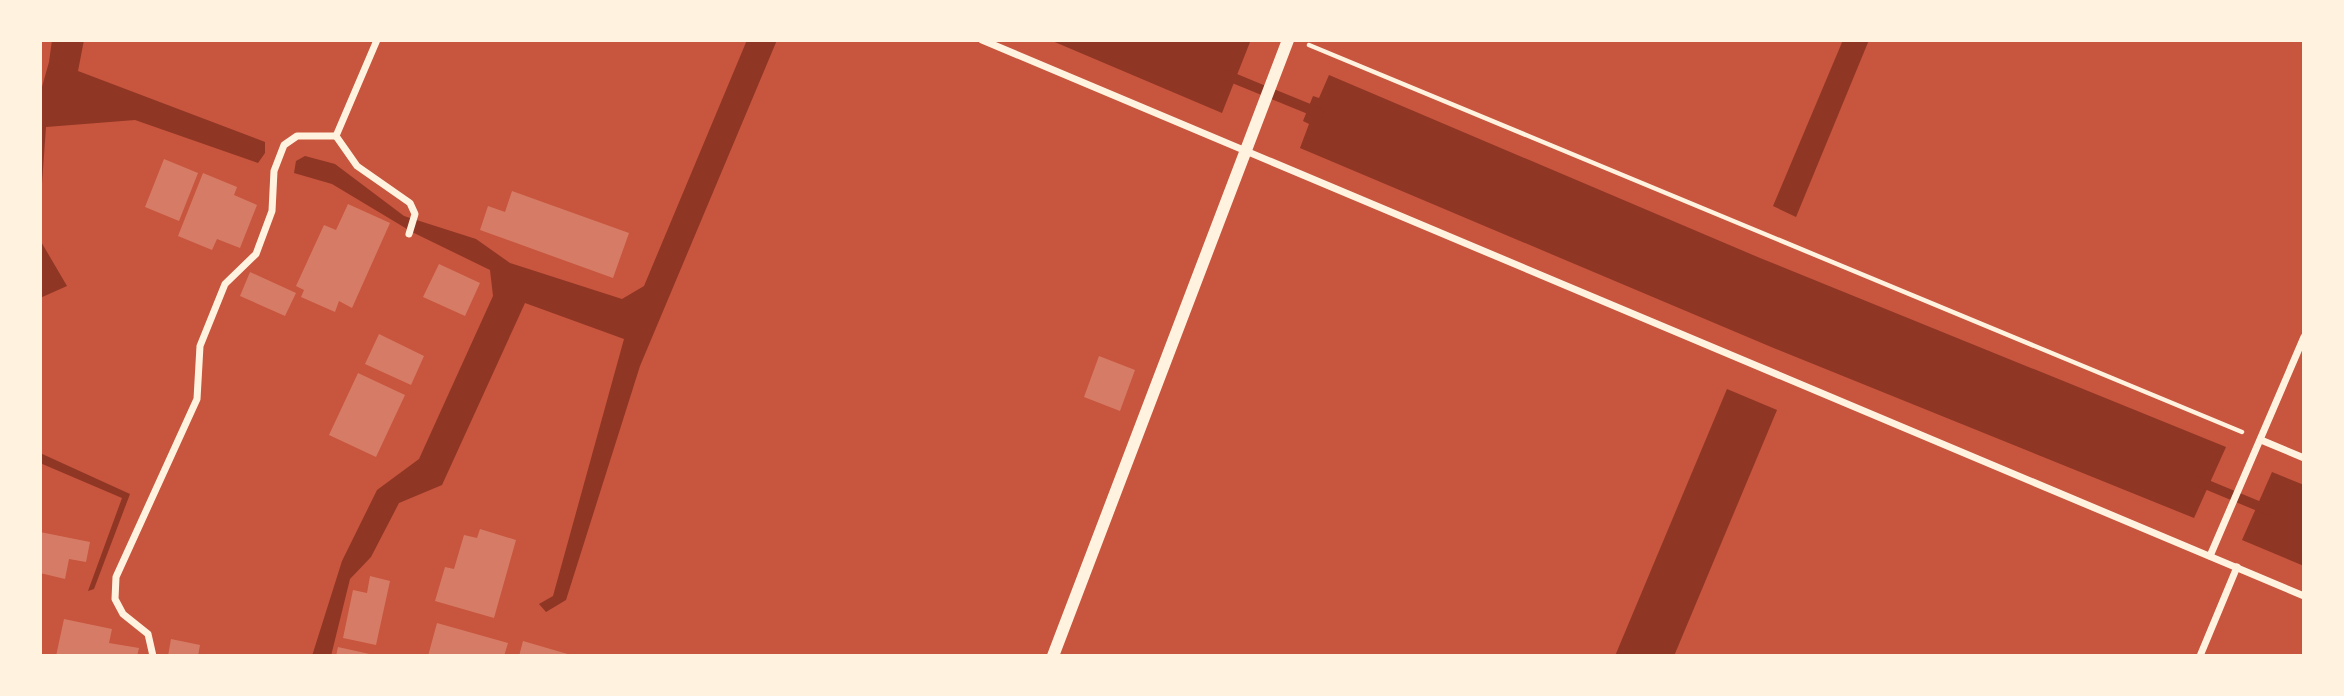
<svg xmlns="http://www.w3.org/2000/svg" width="2344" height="696" viewBox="0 0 2344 696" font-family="'PT Sans Narrow',sans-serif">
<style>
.water{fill:#8f3625}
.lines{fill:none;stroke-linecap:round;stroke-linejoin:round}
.stream{stroke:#8f3625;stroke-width:10}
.building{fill:#d67c66}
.path{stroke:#fff3e0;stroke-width:4.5}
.minor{stroke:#fff3e0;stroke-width:7}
.tertiary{stroke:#fff3e0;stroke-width:12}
</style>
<rect width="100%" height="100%" fill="#c8553d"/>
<g class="water">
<path d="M52 40H84L78 71 265 142V153L258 163 135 120 46 127 40 212V94L49 62Z"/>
<path d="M747 40H777L640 366 566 600 546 612 539 604 553 596 624 339 525 303 442 485 399 503 371 557 350 579 331 656H312L342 561 377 490 419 459 493 296 490 270 412 232 332 184 294 173 296 161 305 156 335 164 404 216 476 239 510 263 622 299 644 286Z"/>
<path d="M1050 40H1245L1250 42 1222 113Z"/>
<path d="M1843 40H1869L1796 217 1773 206Z"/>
<path d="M1329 75 1760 258 2226 447 2194 518 1776 349 1300 148 1309 124 1303 121 1313 96 1319 98Z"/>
<path d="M40 240 67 286 40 298Z"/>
<path d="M1727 389 1777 410 1674 656H1615Z"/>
<path d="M40 453 130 494 94 589 88 591 122 498 40 463Z"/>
<path d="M2272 472 2304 485V566L2242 540Z"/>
</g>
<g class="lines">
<g class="stream">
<path d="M1226 75 1319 113"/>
<path d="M2198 481 2268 510"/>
</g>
</g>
<g class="building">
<path d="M164 159 198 173 179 221 145 207Z"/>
<path d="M203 173 237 187 234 195 257 205 240 248 217 239 212 250 178 236Z"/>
<path d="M512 191 629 233 613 278 480 230 488 206 505 212Z"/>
<path d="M348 204 390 223 352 308 339 301 335 312 301 297 304 290 296 286 324 225 336 230Z"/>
<path d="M439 264 480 283 465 316 423 297Z"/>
<path d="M250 272 296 293 285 316 240 296Z"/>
<path d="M379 334 424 356 411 385 365 364Z"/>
<path d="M1099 356 1135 370 1120 411 1084 397Z"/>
<path d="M358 373 405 395 376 457 329 435Z"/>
<path d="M480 529 516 540 494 618 435 601 445 567 454 569 464 535 477 538Z"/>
<path d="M40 532 90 542 86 562 69 559 65 579 40 573Z"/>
<path d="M370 576 390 581 376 645 343 638 353 590 367 593Z"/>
<path d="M64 619 112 629 109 643 139 648 137 656H56Z"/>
<path d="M437 623 508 643 504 656H428Z"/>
<path d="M171 639 200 645 198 656H168Z"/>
<path d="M523 641 571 655V656H519Z"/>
<path d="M338 647 374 655V656H336Z"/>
</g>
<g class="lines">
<path class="path" d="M1309 45 2242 432"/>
<g class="minor">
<path d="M982 40 2304 596"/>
<path d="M336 136 357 166 410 203 415 214 409 234"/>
<path d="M336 136 377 40"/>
<path d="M2261 440 2304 458"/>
<path d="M2210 556 2304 337"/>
<path d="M153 656 148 634 123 614 115 599 116 577 197 399 200 346 225 284 256 254 272 211 274 171 284 145 297 136H336"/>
<path d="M2200 656 2237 567"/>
</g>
<path class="tertiary" d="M1053 656 1288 40"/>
</g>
<rect width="2344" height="696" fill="none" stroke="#fff3e0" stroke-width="84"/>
</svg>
